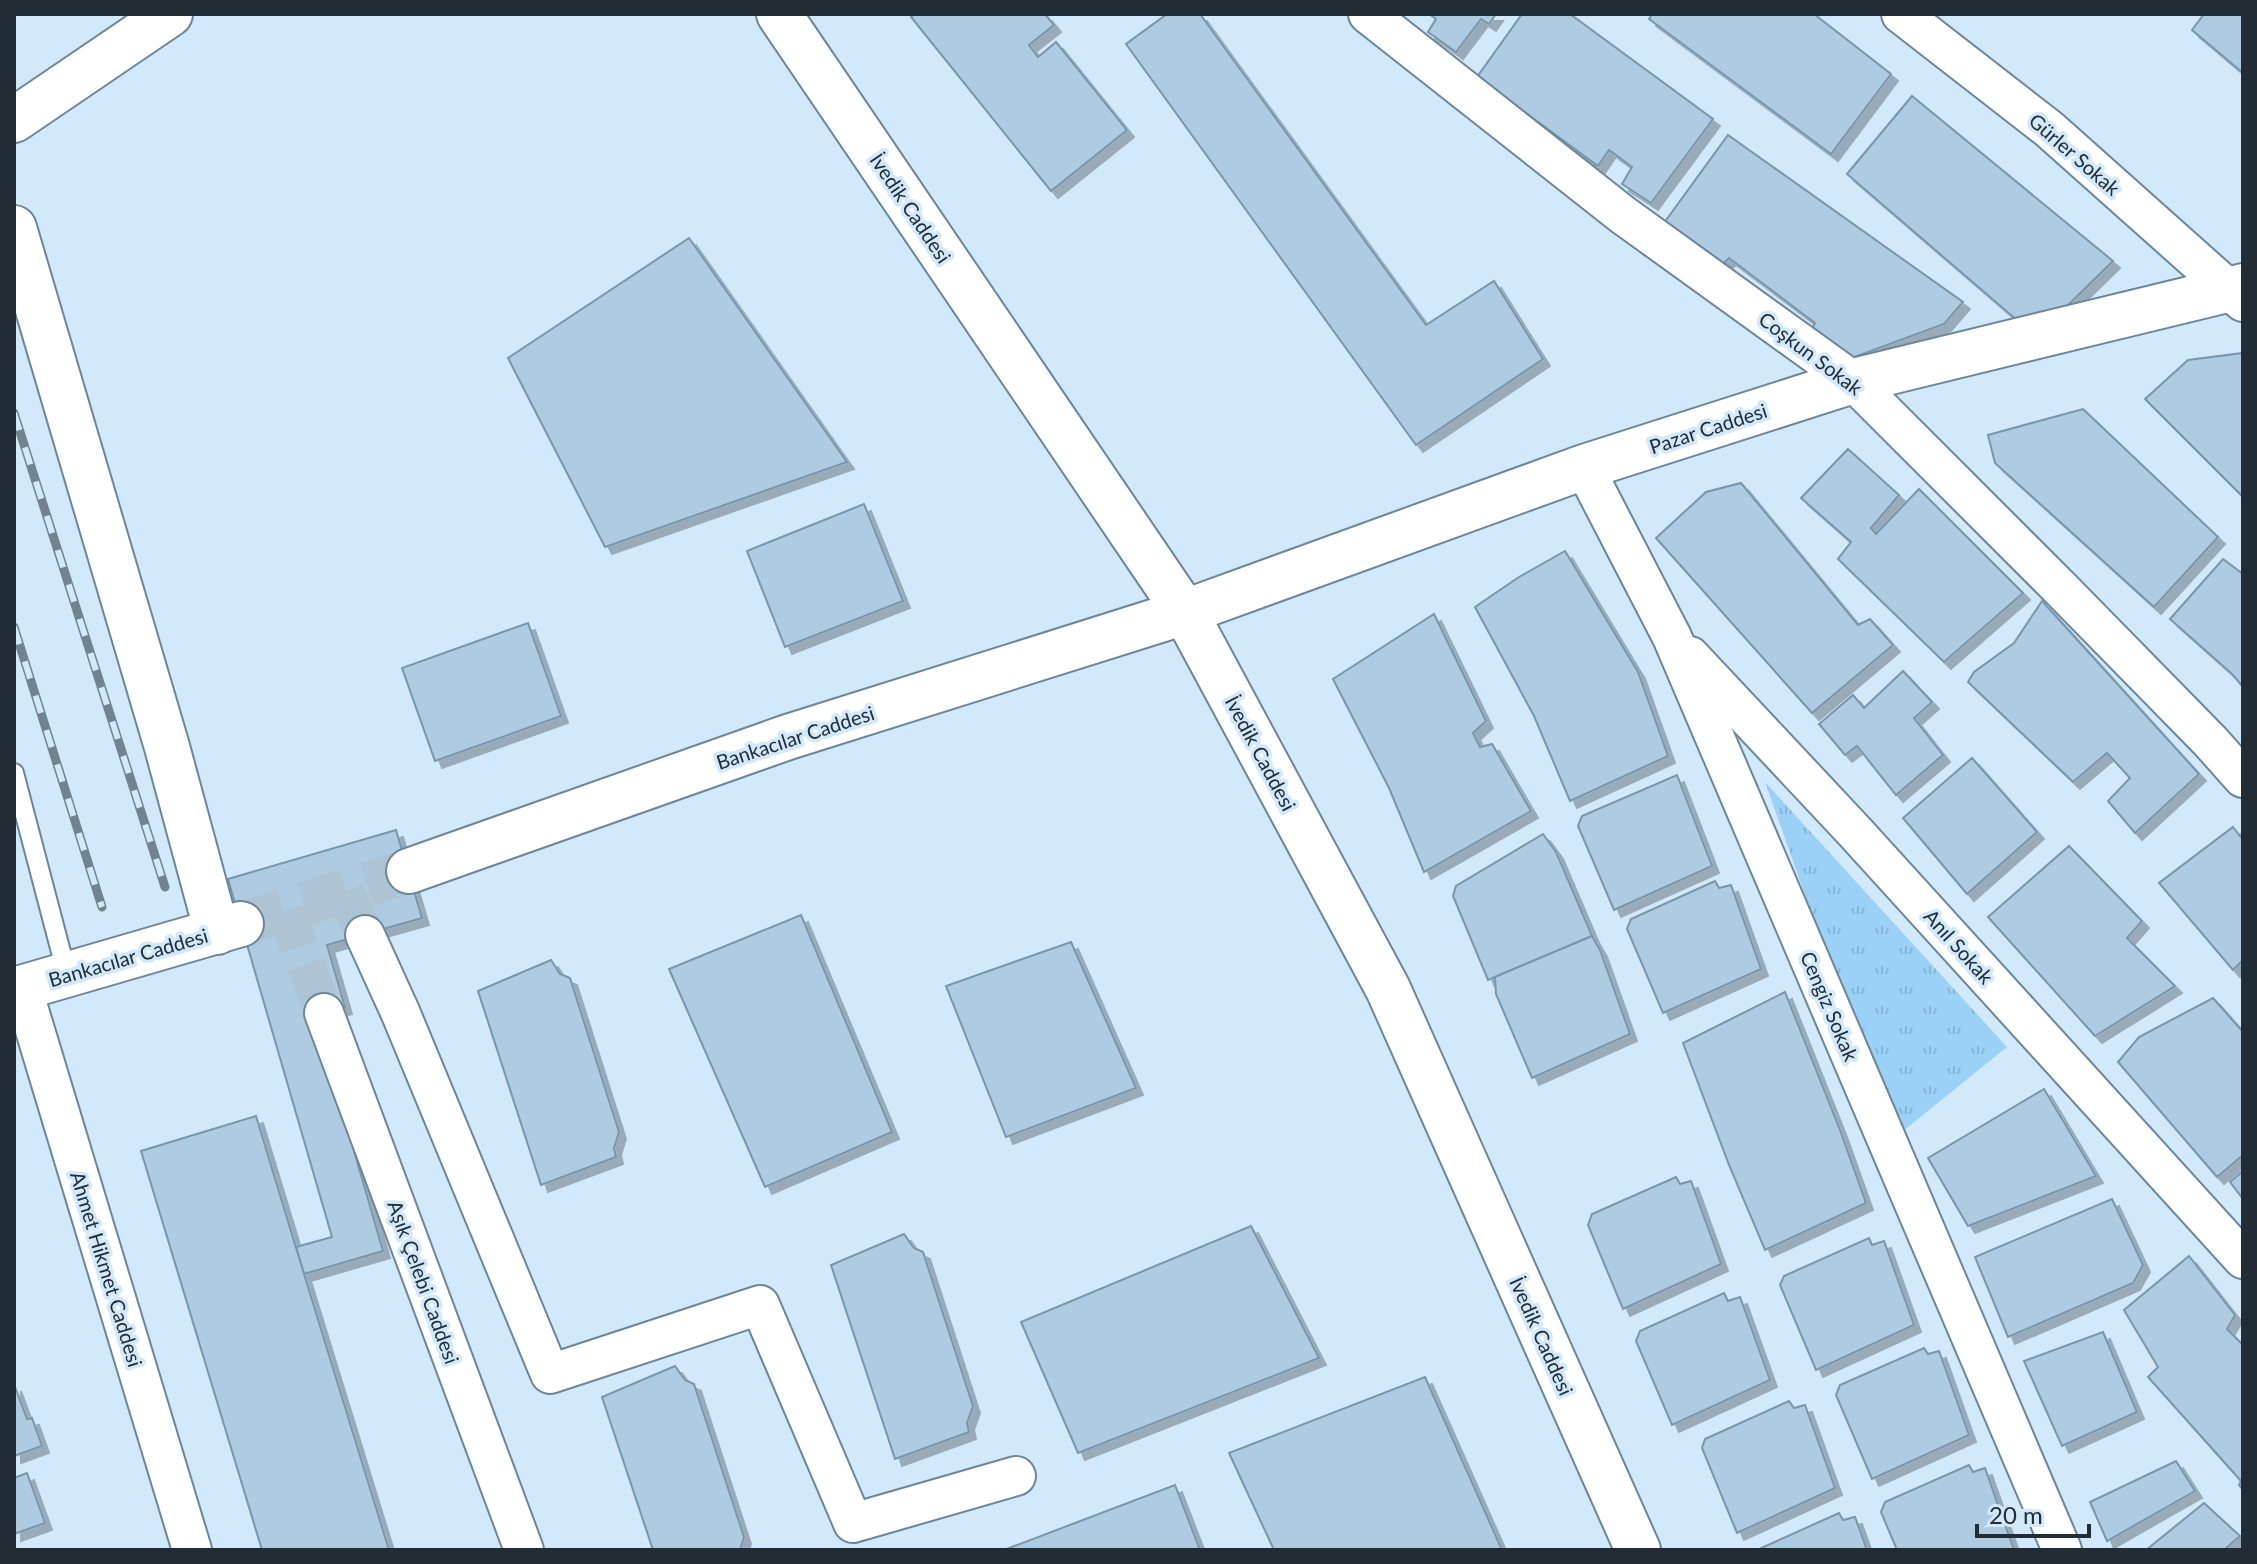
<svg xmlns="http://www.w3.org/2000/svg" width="2257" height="1564" viewBox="0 0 2257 1564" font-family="Lato,sans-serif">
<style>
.park{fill:url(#park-tufts)}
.building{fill:#aecbe1;stroke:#7995aa;stroke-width:2;filter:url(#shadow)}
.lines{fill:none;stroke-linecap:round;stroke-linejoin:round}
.minor-tunnel{stroke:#aec3d3;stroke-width:38;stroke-dasharray:38 19;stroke-linecap:butt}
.secondary-tunnel{stroke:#aec3d3;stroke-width:44;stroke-dasharray:44 22;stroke-linecap:butt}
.service-casing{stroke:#6b869a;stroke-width:22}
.minor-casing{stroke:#6b869a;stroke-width:42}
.tertiary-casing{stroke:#6b869a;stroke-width:48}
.secondary-casing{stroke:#6b869a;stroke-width:48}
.service{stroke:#fff;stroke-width:18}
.minor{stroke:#fff;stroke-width:38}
.tertiary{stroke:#fff;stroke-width:44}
.secondary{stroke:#fff;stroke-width:44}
.rail-casing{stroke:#728390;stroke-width:9}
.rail{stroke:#d1e9fb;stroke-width:6;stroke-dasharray:18;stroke-linecap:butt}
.labels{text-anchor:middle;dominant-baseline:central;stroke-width:7;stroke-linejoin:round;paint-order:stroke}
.street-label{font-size:20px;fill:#212c35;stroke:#d1e9fb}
</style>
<defs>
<pattern id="park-tufts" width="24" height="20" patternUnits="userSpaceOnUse" patternTransform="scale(2)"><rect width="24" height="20" fill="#9cd1f7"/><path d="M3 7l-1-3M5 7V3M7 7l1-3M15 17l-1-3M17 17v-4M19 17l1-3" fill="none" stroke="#86b4d4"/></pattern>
<filter id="shadow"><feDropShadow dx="7" dy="7" stdDeviation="0" flood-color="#0004"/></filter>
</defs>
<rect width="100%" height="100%" fill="#d1e9fb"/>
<path class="park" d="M1765 782 2007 1047 1892 1140Z"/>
<g class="building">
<path d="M914 14H1045L1054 25 1029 45 1038 57 1056 42 1127 130 1051 191 911 17Z"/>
<path d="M1167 14H1200L1426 325 1494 281 1543 359 1416 445 1126 44Z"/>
<path d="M1429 14H1496L1489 24 1481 19 1456 52 1428 32 1436 19Z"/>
<path d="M1522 14H1570L1713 119 1651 203 1622 184 1632 167 1609 150 1598 166 1477 77Z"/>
<path d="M1652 14H1814L1891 74 1831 154 1649 19Z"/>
<path d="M2204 14H2243V73L2192 30Z"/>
<path d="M1912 96 2113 261 2065 308 2019 322 1847 174Z"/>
<path d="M1728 135 1963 302 1944 324 1849 359 1811 330 1815 323 1729 258 1722 265 1664 223Z"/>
<path d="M689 238 847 462 605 547 508 358Z"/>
<path d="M2243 353V497L2145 399 2188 360Z"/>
<path d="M2083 409 2218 537 2154 607 1995 463 1988 435Z"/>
<path d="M1848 449 1899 495 1871 528 1876 534 1919 489 2023 593 1944 662 1838 559 1851 542 1801 498Z"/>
<path d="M1741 483 1858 625 1870 619 1893 645 1812 713 1656 538 1706 492Z"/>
<path d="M864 504 903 601 785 647 747 551Z"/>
<path d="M1565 551 1638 672 1668 756 1570 801 1534 716 1475 607 1519 577Z"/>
<path d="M2223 559 2243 574V687L2232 674 2170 619Z"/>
<path d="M2042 601 2199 774 2135 833 2108 801 2130 778 2107 753 2073 782 1968 682 1974 672 2014 643Z"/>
<path d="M1434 614 1486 721 1473 733 1480 747 1492 744 1531 811 1424 872 1389 788 1333 679Z"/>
<path d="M528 623 561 716 435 761 402 668Z"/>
<path d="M1903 671 1932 702 1914 718 1943 755 1896 795 1857 746 1845 755 1819 724 1853 695 1864 708Z"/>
<path d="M1972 758 2037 832 1967 894 1903 818Z"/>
<path d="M1677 775 1712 866 1614 910 1578 826 1582 816Z"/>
<path d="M2233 827 2243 840V960L2233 970 2159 883Z"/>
<path d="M396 830 422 918 327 945 345 1007 315 1016 383 1251 304 1274 296 1247 332 1237 228 879Z"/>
<path d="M1543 834 1556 852 1592 936 1488 980 1453 896 1456 886Z"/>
<path d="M2069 846 2142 921 2127 938 2175 986 2095 1036 1988 917Z"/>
<path d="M1715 881 1719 888 1731 885 1761 969 1663 1013 1627 929 1631 919Z"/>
<path d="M801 915 892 1132 765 1187 669 969Z"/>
<path d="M1592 936 1600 950 1630 1034 1532 1078 1496 994 1495 977Z"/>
<path d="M1071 942 1136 1088 1006 1137 946 986Z"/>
<path d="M551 960 560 974 570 978 619 1132 614 1148 616 1157 541 1185 478 991Z"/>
<path d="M1785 992 1840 1130 1866 1203 1765 1250 1729 1165 1683 1043Z"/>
<path d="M2213 998 2243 1032V1155L2217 1177 2118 1062 2139 1037Z"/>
<path d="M2044 1089 2096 1176 1968 1226 1928 1158Z"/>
<path d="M256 1116 304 1274 389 1550H262L141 1151Z"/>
<path d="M2243 1171V1199L2230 1182Z"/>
<path d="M1676 1177 1680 1184 1691 1181 1721 1264 1623 1309 1588 1225 1592 1214Z"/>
<path d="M2112 1199 2143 1265 2133 1283 2008 1337 1975 1257Z"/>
<path d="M1251 1226 1319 1358 1078 1453 1021 1322Z"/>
<path d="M904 1234 914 1248 923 1252 973 1406 967 1423 969 1432 895 1459 831 1265Z"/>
<path d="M1869 1238 1872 1245 1884 1241 1914 1325 1816 1370 1780 1285 1784 1276Z"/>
<path d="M2189 1256 2235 1315 2227 1329 2243 1345V1490L2239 1485 2241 1481 2148 1377 2158 1367 2124 1310Z"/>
<path d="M1724 1293 1728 1301 1740 1297 1770 1380 1672 1425 1636 1341 1640 1331Z"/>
<path d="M2103 1332 2137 1412 2062 1446 2024 1361Z"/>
<path d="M1924 1348 1928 1354 1939 1351 1969 1435 1872 1479 1836 1395 1840 1385Z"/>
<path d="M675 1366 685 1380 694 1384 744 1537 740 1550H653L602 1397Z"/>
<path d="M1425 1377 1502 1550H1274L1229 1453Z"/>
<path d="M14 1384 27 1419 32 1418 42 1446 14 1456Z"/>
<path d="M1789 1401 1794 1408 1805 1405 1835 1488 1737 1533 1702 1448 1705 1439Z"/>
<path d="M2176 1461 2195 1491 2107 1541 2090 1502Z"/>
<path d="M1969 1465 1973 1472 1985 1468 2014 1550H1897L1881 1512 1885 1502Z"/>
<path d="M27 1473 45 1523 14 1534V1478Z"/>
<path d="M1175 1485 1200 1550H1004Z"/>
<path d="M2204 1503 2240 1536 2225 1549 2227 1550H2146Z"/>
<path d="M1839 1513 1843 1520 1855 1517 1867 1550H1757Z"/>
</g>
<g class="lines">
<g class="minor-tunnel">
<path d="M345 892 365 935"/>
<path d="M286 911 324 1013"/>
</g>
<path class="secondary-tunnel" d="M241 924 409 871"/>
<g class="service-casing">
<path id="service" d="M14 773 67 975"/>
</g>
<g class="minor-casing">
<g id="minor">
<path d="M1368 14 1623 215 1853 381 2062 590 2210 741 2243 778"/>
<path d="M1901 14 2049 129 2243 302"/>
<path d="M1584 467 1672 637 2062 1550"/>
<path d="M1690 656 1855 832 2243 1259"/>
<path d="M365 935 401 1014 550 1374 760 1305 853 1523 1016 1476"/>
<path d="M22 987 192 1550"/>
<path d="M324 1013 524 1550"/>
</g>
</g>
<g class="tertiary-casing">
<g id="tertiary">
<path d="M14 120 170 14"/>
<path d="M14 228 167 747 217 932"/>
</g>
</g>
<g class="secondary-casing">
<g id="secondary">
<path d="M779 14 1185 612 1388 989 1638 1550"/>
<path d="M409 871 788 737 1185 612 1584 467 1853 381 2243 286"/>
<path d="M14 990 241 924"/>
</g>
</g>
<use href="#service" class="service"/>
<use href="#minor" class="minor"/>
<use href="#tertiary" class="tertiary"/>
<use href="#secondary" class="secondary"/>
<g class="rail-casing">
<g id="rail">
<path d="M14 413 165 887"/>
<path d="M14 627 102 907"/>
</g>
</g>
<use href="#rail" class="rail"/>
</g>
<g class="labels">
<g class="street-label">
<text transform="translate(2075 154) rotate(41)">Gürler Sokak</text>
<text transform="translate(911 208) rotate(56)">İvedik Caddesi</text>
<text transform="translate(1811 353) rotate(37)">Coşkun Sokak</text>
<text transform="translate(1708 428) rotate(-18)">Pazar Caddesi</text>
<text transform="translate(795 737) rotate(-18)">Bankacılar Caddesi</text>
<text transform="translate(1261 753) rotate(62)">İvedik Caddesi</text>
<text transform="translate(1959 946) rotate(48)">Anıl Sokak</text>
<text transform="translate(128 957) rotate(-16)">Bankacılar Caddesi</text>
<text transform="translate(1830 1006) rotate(67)">Cengiz Sokak</text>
<text transform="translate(107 1269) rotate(73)">Ahmet Hikmet Caddesi</text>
<text transform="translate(424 1282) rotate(70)">Aşık Çelebi Caddesi</text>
<text transform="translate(1542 1336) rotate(66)">İvedik Caddesi</text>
</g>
</g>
<rect width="2257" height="1564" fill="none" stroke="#212c35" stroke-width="32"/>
<path d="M1977 1524v12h112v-12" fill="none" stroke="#212c35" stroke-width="4"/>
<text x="1989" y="1524" font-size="24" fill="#212c35" stroke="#d1e9fb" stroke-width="6" paint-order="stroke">20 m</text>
</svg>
